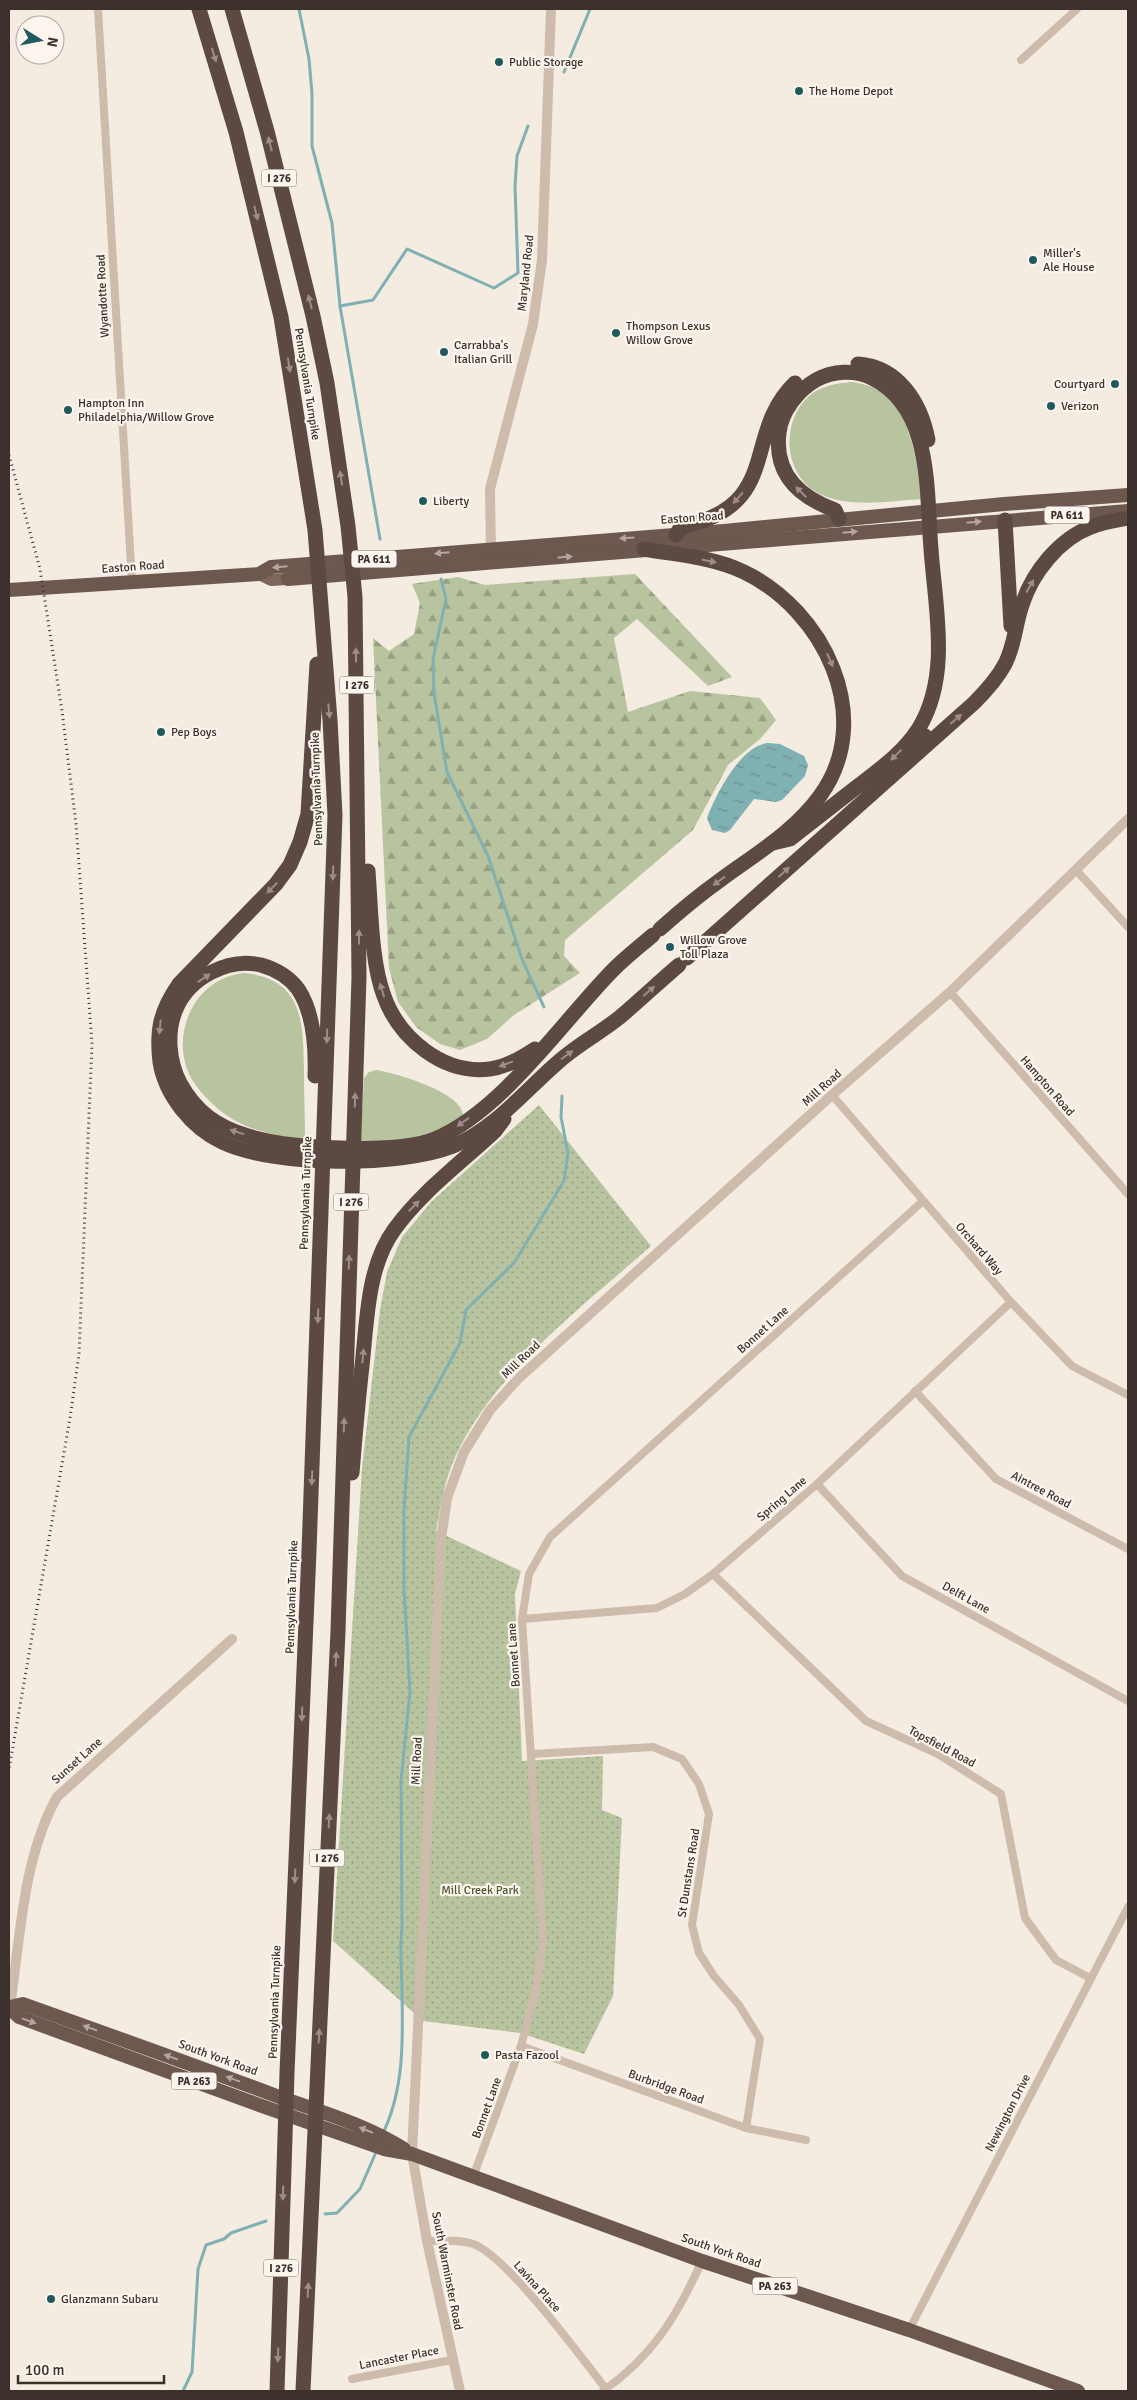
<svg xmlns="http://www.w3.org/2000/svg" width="1137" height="2400" viewBox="0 0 1137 2400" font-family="Signika,sans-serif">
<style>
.grass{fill:#b8c4a0}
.forest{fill:url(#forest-firs)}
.park{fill:url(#park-dots)}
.water{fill:url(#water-ripples)}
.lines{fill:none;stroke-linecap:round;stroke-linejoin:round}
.stream{stroke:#7fb0b2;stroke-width:3}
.minor{stroke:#cdbbac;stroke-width:8}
.tertiary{stroke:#cdbbac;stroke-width:10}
.primary{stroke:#7d675c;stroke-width:12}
.trunk{stroke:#6c584f;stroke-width:14}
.motorway{stroke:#5c4a42;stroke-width:15}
.rail{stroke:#3b302b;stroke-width:3;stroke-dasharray:1 4;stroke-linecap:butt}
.oneway{fill:#9c8e87}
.oneway2{fill:#b4a69e}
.poi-dot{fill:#1f5a5e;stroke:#fbf5ee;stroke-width:2}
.labels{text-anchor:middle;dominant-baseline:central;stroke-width:4.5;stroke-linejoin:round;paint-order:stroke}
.shield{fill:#fbf5ee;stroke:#756b66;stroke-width:1}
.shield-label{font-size:11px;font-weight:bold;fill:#3b302b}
.poi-label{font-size:12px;fill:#3b302b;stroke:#fbf5ee;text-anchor:start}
.street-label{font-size:12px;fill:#3b302b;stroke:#fbf5ee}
.park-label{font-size:12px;fill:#4a5a2e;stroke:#fbf5ee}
</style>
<defs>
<pattern id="forest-firs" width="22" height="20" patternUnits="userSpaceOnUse" patternTransform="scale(1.25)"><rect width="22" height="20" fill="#b8c4a0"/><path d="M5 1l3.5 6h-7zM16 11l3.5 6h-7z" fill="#97a083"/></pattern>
<pattern id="park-dots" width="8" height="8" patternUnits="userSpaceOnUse" patternTransform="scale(1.25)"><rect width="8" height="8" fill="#b8c4a0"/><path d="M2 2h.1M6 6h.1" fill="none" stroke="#97a083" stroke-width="1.8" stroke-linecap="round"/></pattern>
<pattern id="water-ripples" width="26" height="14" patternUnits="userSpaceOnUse" patternTransform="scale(1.25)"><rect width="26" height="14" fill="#7fb0b2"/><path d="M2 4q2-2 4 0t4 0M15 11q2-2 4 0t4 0" fill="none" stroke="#699091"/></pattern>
</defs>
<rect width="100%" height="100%" fill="#f4ebe1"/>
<g class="grass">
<path d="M852 382C864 384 877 387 887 395 909 412 920 472 922 499 889 501 846 509 816 492 783 472 781 421 809 396 821 386 836 383 852 382Z"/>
<path d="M244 973C304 979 303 1023 304 1071 304 1094 305 1117 305 1140 274 1135 242 1130 217 1108 206 1098 192 1084 187 1069 172 1028 198 977 244 973Z"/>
<path d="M376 1070C395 1073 463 1092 463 1116L438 1131 404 1140 360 1145 364 1078 369 1072Z"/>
</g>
<path class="forest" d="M635 574 732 677 708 686 637 619 614 638 628 712 690 691 760 698 776 720 760 739 728 765 693 830 565 940 564 956 580 973 514 1015 487 1039 460 1050 440 1044 416 1027 398 1002 389 968 373 638 389 651 414 634 420 603 412 584 458 577 485 585Z"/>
<path class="park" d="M539 1105 651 1246C578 1311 471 1389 445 1486 441 1501 439 1516 436 1531L521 1571 515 1594 522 1761 603 1756 602 1810 622 1818 613 1996 584 2054 520 2033 423 2021 333 1941 362 1468 380 1310 387 1272 402 1237 432 1201Z"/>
<path class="water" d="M768 743 780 744 804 756 808 765 805 776 782 800 776 802 754 799 730 830 725 833 712 830 707 818C716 794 741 745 768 743Z"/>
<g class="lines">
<g class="stream">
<path d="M299 9 309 59 312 94V146L332 223 340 306 380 539"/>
<path d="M564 72 590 9"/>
<path d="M340 306 373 300 407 249 494 288 518 273 515 186 517 156 528 126"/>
<path d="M441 579 446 599 433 659 434 693 447 772 488 856 522 959 544 1007"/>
<path d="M383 2133C404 2090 403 2040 402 1993 402 1971 399 1951 402 1928L401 1781 410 1692 404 1589V1510L409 1437 460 1343 466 1310 514 1263 564 1181 568 1153 561 1117 562 1096"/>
<path d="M325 2214 337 2213 360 2189 377 2150"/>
<path d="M183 2391 192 2372 198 2269 206 2245 224 2239 231 2233 266 2221"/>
</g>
<g class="minor">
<path d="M98 9 132 582"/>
<path d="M1021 60 1077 9"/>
<path d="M1076 870 1128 927"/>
<path d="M950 992 1128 1194"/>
<path d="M832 1095 1011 1302 1072 1366 1128 1395"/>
<path d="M915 1391 996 1479 1128 1549"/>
<path d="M817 1484 902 1576 1128 1701"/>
<path d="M713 1574 866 1721 938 1754 1001 1794 1025 1918 1056 1960 1090 1978"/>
<path d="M522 1619 657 1608 685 1594 713 1574 817 1484 1011 1302"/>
<path d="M532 1754 653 1747 682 1759 699 1784 709 1814 692 1925 699 1953 714 1976 739 2005 760 2039 746 2128"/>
<path d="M521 2046 746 2128 806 2140"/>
<path d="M473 2177 521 2046 536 1990 543 1940 522 1619 529 1574 550 1537 923 1201"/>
<path d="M427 2241C442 2241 459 2239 473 2244 506 2255 582 2358 606 2389"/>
<path d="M909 2330 1128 1907"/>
<path d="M352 2379 452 2360"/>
<path d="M603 2391C653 2356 677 2316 702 2261"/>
</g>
<g class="tertiary">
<path d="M491 555 490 489 533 324 542 260 551 9"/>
<path d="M10 2007C20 1939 23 1857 57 1797L232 1639"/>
<path d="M460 2391 427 2241 412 2154 441 1539 447 1498 464 1452 490 1410 519 1378 832 1095 950 992 1128 819"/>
</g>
<path class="primary" d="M259 574 271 580 288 579"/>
<g class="trunk">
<path d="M288 579C568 558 848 532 1128 511"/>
<path d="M9 590 259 574 271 567 724 531 1004 504 1128 495"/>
<path d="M9 2007 19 2017 259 2105 384 2149 412 2154 702 2261 909 2330 1078 2391"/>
<path d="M10 2007 23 2004C107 2034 191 2064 274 2095 318 2111 365 2124 404 2149"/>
</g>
<g class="motorway">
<path d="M199 9 236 132 281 317 315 530 330 720 335 815 309 1551 287 2073 277 2391"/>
<path d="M232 9 267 131 313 316 327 383 348 526 355 597 359 977 338 1631 303 2391"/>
<path d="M858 364C899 367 921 403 928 440"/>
<path d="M1005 520 1011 626"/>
<path d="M676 535 681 527C784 505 741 435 795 383"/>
<path d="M644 549C677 555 713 557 744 572 823 610 877 717 820 796 794 832 754 855 719 881 698 896 679 912 660 929"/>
<path d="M317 664 308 814 300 842 290 865 276 884 179 984C161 1010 156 1029 160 1062 165 1095 192 1128 222 1142 274 1167 400 1167 453 1146 492 1131 525 1091 556 1064 575 1046 599 1034 620 1017 640 1000 659 982 679 965"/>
<path d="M906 763 925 736"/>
<path d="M773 843 790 839C813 821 835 804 858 786 880 769 904 752 919 728 951 675 935 607 931 549 926 491 933 408 872 378 855 369 832 371 816 380 798 390 781 412 779 433 774 474 799 497 835 510L839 519"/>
<path d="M368 871C371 908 371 962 384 996 399 1038 443 1075 490 1069 506 1067 521 1058 535 1049"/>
<path d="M687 958 974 703C986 691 997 679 1005 664 1015 645 1015 625 1022 605 1032 573 1059 539 1091 527 1103 522 1116 520 1128 518"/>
<path d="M315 1076C316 1048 314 1013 298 989 289 977 275 969 261 965 228 957 189 978 176 1009 166 1032 169 1062 180 1083 196 1112 217 1127 248 1136 279 1145 309 1147 341 1148 369 1149 409 1149 435 1139 502 1111 562 1022 613 970 625 958 639 947 653 935"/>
<path d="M352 1473C355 1437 358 1401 362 1366 367 1322 367 1267 394 1230 421 1192 461 1163 495 1131L504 1119"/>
</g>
<path class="rail" d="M9 455 40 569 62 711 76 824 92 1044 79 1354 70 1418 9 1769"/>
</g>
<defs><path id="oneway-solid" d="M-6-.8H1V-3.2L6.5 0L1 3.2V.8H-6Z" transform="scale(1.25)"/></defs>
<g class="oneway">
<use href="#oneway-solid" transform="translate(214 55) rotate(73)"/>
<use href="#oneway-solid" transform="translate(270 144) rotate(-104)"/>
<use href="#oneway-solid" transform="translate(256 213) rotate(76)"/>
<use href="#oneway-solid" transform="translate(310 302) rotate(-104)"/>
<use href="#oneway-solid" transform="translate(289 365) rotate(81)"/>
<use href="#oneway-solid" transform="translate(341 478) rotate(-99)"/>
<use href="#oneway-solid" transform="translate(801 492) rotate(-136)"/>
<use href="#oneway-solid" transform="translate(738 498) rotate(132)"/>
<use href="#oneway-solid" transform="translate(709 561) rotate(12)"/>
<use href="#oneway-solid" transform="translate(1030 586) rotate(-61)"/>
<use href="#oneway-solid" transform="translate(356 655) rotate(-91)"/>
<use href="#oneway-solid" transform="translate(830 660) rotate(67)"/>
<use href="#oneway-solid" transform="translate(329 711) rotate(85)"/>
<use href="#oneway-solid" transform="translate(956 719) rotate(-41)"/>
<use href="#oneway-solid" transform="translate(896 755) rotate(136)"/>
<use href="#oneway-solid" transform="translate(784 872) rotate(-42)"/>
<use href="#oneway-solid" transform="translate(333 873) rotate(92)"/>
<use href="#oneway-solid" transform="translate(719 881) rotate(144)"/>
<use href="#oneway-solid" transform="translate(272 888) rotate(134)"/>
<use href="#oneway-solid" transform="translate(359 937) rotate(-90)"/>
<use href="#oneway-solid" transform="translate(204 978) rotate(-33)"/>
<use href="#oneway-solid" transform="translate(382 990) rotate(-107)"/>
<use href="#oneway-solid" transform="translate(649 991) rotate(-41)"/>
<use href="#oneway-solid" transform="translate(160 1027) rotate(96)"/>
<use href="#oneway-solid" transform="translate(327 1036) rotate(92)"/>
<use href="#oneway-solid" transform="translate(567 1055) rotate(-36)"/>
<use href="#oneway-solid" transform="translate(506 1064) rotate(159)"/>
<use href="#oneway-solid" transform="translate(355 1100) rotate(-88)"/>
<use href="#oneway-solid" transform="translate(463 1122) rotate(144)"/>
<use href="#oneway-solid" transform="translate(237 1132) rotate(-162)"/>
<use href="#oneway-solid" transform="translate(414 1206) rotate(-45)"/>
<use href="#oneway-solid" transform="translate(349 1262) rotate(-88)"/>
<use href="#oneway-solid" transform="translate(318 1316) rotate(92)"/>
<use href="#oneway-solid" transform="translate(363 1356) rotate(-84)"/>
<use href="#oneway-solid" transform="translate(344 1425) rotate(-88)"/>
<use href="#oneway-solid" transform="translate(312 1478) rotate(92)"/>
<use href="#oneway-solid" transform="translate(336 1659) rotate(-87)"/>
<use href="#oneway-solid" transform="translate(302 1714) rotate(92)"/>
<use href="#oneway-solid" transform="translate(329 1821) rotate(-87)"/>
<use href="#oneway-solid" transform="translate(295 1876) rotate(92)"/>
<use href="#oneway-solid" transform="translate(319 2036) rotate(-87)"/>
<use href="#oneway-solid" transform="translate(283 2193) rotate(92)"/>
<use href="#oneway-solid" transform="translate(308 2290) rotate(-87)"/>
<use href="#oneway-solid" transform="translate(278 2355) rotate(92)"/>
</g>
<g class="oneway2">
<use href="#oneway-solid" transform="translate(974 522) rotate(-5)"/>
<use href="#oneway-solid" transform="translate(850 532) rotate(-5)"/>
<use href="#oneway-solid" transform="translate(627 538) rotate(176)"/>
<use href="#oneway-solid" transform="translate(442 553) rotate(175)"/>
<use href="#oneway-solid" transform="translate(565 557) rotate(-6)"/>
<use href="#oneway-solid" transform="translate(280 567) rotate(175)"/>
<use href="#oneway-solid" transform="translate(29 2021) rotate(20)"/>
<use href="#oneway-solid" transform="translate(90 2028) rotate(-161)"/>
<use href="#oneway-solid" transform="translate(171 2057) rotate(-160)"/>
<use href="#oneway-solid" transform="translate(233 2079) rotate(-160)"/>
<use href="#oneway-solid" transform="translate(366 2130) rotate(-158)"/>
</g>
<g class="poi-dot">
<circle cx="499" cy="62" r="5"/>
<circle cx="799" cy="91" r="5"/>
<circle cx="1033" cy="260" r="5"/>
<circle cx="616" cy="333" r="5"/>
<circle cx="444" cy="352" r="5"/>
<circle cx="1115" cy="384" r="5"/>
<circle cx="1051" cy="406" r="5"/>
<circle cx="68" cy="410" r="5"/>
<circle cx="423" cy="501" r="5"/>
<circle cx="161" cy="732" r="5"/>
<circle cx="670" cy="947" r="5"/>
<circle cx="485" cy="2055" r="5"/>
<circle cx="51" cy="2299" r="5"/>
</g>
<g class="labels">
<g class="shield">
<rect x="261.5" y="169.5" width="35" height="17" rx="4"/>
<rect x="1044.5" y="506.5" width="45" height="17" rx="4"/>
<rect x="351.5" y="550.5" width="45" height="17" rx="4"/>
<rect x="339.5" y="676.5" width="35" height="17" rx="4"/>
<rect x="333.5" y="1193.5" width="35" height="17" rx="4"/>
<rect x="309.5" y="1849.5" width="35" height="17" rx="4"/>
<rect x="171.5" y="2072.5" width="45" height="17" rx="4"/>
<rect x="263.5" y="2259.5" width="35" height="17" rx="4"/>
<rect x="752.5" y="2277.5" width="45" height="17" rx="4"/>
</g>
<g class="shield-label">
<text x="279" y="178">I 276</text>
<text x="1067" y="515">PA 611</text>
<text x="374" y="559">PA 611</text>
<text x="357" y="685">I 276</text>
<text x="351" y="1202">I 276</text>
<text x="327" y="1858">I 276</text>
<text x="194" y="2081">PA 263</text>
<text x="281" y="2268">I 276</text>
<text x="775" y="2286">PA 263</text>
</g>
<g class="poi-label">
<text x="509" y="62">Public Storage</text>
<text x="809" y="91">The Home Depot</text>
<text x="1043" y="253">Miller's<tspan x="1043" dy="14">Ale House</tspan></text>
<text x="626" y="326">Thompson Lexus<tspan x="626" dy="14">Willow Grove</tspan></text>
<text x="454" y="345">Carrabba's<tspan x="454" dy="14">Italian Grill</tspan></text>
<text x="1105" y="384" text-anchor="end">Courtyard</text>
<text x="78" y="403">Hampton Inn<tspan x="78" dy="14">Philadelphia/Willow Grove</tspan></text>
<text x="1061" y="406">Verizon</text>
<text x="433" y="501">Liberty</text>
<text x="171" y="732">Pep Boys</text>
<text x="680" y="940">Willow Grove<tspan x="680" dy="14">Toll Plaza</tspan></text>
<text x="495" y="2055">Pasta Fazool</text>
<text x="61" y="2299">Glanzmann Subaru</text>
</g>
<g class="street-label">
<text transform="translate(526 273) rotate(-84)">Maryland Road</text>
<text transform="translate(103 296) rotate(-93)">Wyandotte Road</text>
<text transform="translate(307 384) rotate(81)">Pennsylvania Turnpike</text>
<text transform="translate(692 518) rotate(-4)">Easton Road</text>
<text transform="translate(133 567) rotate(-4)">Easton Road</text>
<text transform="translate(317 789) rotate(-92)">Pennsylvania Turnpike</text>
<text transform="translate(1047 1086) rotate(49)">Hampton Road</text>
<text transform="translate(822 1088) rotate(-42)">Mill Road</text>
<text transform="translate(306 1193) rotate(-88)">Pennsylvania Turnpike</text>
<text transform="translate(979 1249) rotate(49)">Orchard Way</text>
<text transform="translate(763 1330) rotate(-42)">Bonnet Lane</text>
<text transform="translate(521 1360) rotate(-44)">Mill Road</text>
<text transform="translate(1041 1490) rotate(28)">Aintree Road</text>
<text transform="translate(782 1499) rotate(-41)">Spring Lane</text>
<text transform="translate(292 1597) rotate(-88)">Pennsylvania Turnpike</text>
<text transform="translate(966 1598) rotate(29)">Delft Lane</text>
<text transform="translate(514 1655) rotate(-94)">Bonnet Lane</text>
<text transform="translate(942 1747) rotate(28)">Topsfield Road</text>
<text transform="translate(77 1761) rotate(-42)">Sunset Lane</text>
<text transform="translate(417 1761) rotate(-87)">Mill Road</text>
<text transform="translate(689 1873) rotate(-81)">St Dunstans Road</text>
<text transform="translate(275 2002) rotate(-88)">Pennsylvania Turnpike</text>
<text transform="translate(218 2058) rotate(20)">South York Road</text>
<text transform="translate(666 2087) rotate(20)">Burbridge Road</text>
<text transform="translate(487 2108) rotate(-70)">Bonnet Lane</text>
<text transform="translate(1008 2113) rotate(-63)">Newington Drive</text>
<text transform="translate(721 2251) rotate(19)">South York Road</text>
<text transform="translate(447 2271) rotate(79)">South Warminster Road</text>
<text transform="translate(537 2287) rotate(48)">Lavina Place</text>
<text transform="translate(399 2358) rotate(-11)">Lancaster Place</text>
</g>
<g class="park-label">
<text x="480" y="1890">Mill Creek Park</text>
</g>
</g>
<rect width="1137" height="2400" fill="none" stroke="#3b302b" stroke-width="20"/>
<g transform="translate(40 40) rotate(100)"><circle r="24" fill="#fbf5ee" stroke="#aea6a0"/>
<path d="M0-4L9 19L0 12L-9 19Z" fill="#1f5a5e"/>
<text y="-8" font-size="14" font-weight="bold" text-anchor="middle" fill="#3b302b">N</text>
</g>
<path d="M18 2375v8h146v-8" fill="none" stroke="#3b302b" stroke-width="2.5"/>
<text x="25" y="2375" font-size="15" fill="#3b302b" stroke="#fbf5ee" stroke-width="4" paint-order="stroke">100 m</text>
</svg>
